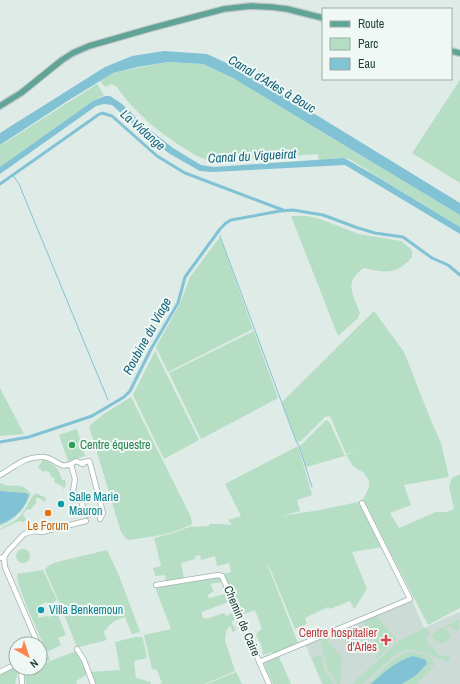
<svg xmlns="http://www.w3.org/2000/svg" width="460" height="684" viewBox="0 0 460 684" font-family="'Archivo Narrow',sans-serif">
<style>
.built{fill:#cddbd6}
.green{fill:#b6dec4}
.water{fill:#82c2d5}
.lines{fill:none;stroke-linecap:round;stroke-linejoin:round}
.stream{stroke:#82c2d5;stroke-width:1}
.canal{stroke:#82c2d5;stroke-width:3}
.minor-casing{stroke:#a2b3af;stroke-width:6}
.major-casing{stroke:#c0c8c7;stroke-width:8}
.minor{stroke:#fff;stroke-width:4.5}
.major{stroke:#60a498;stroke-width:5.5}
.leisure-dot{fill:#2e9e5b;stroke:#eff8f4;stroke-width:1.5}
.culture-dot{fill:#0f9aa8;stroke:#eff8f4;stroke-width:1.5}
.food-dot{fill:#e8710a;stroke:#eff8f4;stroke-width:1.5}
.health-dot{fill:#e0444e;stroke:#eff8f4;stroke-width:1.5}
.labels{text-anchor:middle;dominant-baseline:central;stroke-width:4;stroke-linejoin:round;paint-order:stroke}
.leisure-label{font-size:12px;fill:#27864d;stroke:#eff8f4;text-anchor:start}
.culture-label{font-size:12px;fill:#0d838f;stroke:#eff8f4;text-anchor:start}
.food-label{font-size:12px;fill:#c56008;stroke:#eff8f4}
.street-label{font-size:12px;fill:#1f3c37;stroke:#eff8f4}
.health-label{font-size:12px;fill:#be3a42;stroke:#eff8f4;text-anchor:end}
.water-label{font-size:13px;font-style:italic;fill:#15637c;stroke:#eff8f4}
</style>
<rect width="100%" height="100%" fill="#dfebe7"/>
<path class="built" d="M412 600 424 628 459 612 460 614V684H322L305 644Z"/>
<g class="green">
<path d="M168 62 203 64 233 78 460 215V227L351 160 344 158 319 160 318 154 212 161C201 159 193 154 184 148 158 132 134 112 116 86L111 84 106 87 103 85 100 81 113 73Z"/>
<path d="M460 80V183L412 153Z"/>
<path d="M97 84 104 95 93 101 0 167V146Z"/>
<path d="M291 216H308L320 219 359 234 401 241 412 250V257C397 275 386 273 364 268 343 282 353 294 360 313L358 318 338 336Z"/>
<path d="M220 237 253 329 168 372 156 347 180 304 190 277Z"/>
<path d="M374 311 404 352 430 418 441 443 449 477 404 485 411 505 390 513 399 528 436 512H447L454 509 449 486 452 478 460 474V608L428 625 363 500 369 487V481L364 473 353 466 346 455 358 451 346 454 330 416 325 417 300 442 296 441 282 402Z"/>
<path d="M254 331 278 398 201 439 169 373Z"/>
<path d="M155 351 199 440 164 459 133 395Z"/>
<path d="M0 388 24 434 0 436Z"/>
<path d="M131 397 190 515 192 522 191 525 173 532 156 536 129 540 126 539 121 532 89 426 104 414Z"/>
<path d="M327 420 330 423 345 456 306 467 299 447 325 421Z"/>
<path d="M77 429 85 456 68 461 59 435Z"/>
<path d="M298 446 312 495 297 500 300 511 282 516 320 510 358 502 362 505 382 547 352 552 367 589 355 608 354 609 350 601 330 609 328 607 305 618 307 624 295 629 269 566 246 570 268 566 298 643 281 650 279 644 281 650 273 654 272 652 263 655 262 647 256 635 259 631 262 629 255 610 242 615 223 574 231 572 229 563 217 566 215 556 201 560 200 555 195 556V559L181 563 184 579 166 583 165 575 155 576 153 568 161 566 154 538 173 533 192 526 193 527 209 526V524H220L232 525 228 520 241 516 225 484Z"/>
<path d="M43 459C55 465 58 467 62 480H65L66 485 63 490V487L54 482 55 479 50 475V473L45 470 44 472 38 468Z"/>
<path d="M0 483C13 490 19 479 31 494 24 509 16 520 0 526V524C18 518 23 511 26 493L0 491Z"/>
<path d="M36 493 46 498 45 502 39 498H36V503L31 509 26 510 23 514 26 520 23 522 19 521 0 530C3 525 11 524 16 520 24 513 28 503 33 495H35Z"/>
<circle cx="23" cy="556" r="7"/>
<path d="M107 550 118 573 140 632 132 634 125 617C117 620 110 622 106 630L103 631 107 640 79 647 76 645 60 604 45 570C49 562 64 561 73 558L75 563 74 558Z"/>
<path d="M43 570 57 600 49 605 46 602 40 605 38 610V618L47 616 50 617 53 610H56L66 635 58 638 61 645 47 652 50 660 40 664V649L43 644C37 628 17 589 17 574Z"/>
<path d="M220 576 223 582 210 584 214 591 208 595 209 598 195 602 225 594 228 602 202 612V617L206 619 224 613 226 616 236 611 241 623 239 624 241 627 238 629 237 628 239 626 235 620 231 622 234 627 237 626 235 628 236 630 233 632 230 626 226 631 225 640 235 671 205 684H159L162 683 157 670 152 669 144 635 171 629 155 587Z"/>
<path d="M375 615 396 639 377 659 375 657 381 651 373 643 376 640 367 630 362 620Z"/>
<path d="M457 620 460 621 459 624 460 629 456 631 450 625 446 629 451 635 449 639 447 638 445 643H440V642L435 640 433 636H431L432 634Z"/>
<path d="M348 627 350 628 328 639V642L342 657 340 684H337L327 668 320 639Z"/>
<path d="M424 628 428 629 429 636H426L428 646H431C436 651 439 659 448 655L451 658 448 663C445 659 441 660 437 658 424 651 410 646 396 654L362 684H352L399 641Z"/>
<path d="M135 637H142L143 639 147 658 134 661 136 678 151 682V684H95L90 672 120 670 115 642Z"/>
<path d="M76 651 83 660 88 674 76 681 77 684H26L24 668H40V665Z"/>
<path d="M409 652 429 655 435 664V666L429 664V666L433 668 418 682 417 684H402L415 676 427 664 426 660C405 650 386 671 371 684H368C380 673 393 656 409 652Z"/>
<path d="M321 655 324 669 334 684H323L312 658Z"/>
<path d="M278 656 279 657 291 684H273L264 664 267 660Z"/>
<path d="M15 668 18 671 15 684H0V674L8 669Z"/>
<path d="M236 672 242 684H207Z"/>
</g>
<g class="water">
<path d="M164 51 207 54 248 73 460 203V215L233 78 203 64 168 62 138 67 113 73 69 100 0 145V133L105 67 132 56Z"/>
<path d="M105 96H110L122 104 145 126 173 148 201 165 214 167 344 158 376 176 460 227V234L345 165 212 172 200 171 170 154 146 136 112 105 104 104 96 106 0 174V167L93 101Z"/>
<path d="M0 491 26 493 29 495C24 510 15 519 0 524Z"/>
<path d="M413 656 420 658 426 660 427 664 415 676 402 684H371C383 673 397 660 413 656Z"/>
</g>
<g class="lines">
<g class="stream">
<path d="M13 175 19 184 108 400"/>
<path d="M219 230V233"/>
<path d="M220 236 296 441 299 446 312 487"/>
</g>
<g class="canal">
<path d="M0 184 98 115 102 113 112 116 157 156 185 173 283 210"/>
<path d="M0 442 29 437 92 416 124 397 130 391 151 349 178 303 185 277 220 229 226 223 231 220 280 211 293 210 323 215 358 228 375 233 403 237 432 258 448 265 460 275"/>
</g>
<g class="minor-casing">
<g id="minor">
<path d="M81 463 89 461 90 463 103 513 100 519"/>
<path d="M71 465 75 479 73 491 81 501 84 510 88 515"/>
<path d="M0 475C15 467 23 457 42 457 58 457 58 473 76 461L83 464"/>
<path d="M4 557 5 567 38 644"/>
<path d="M0 558 4 557 8 551 24 534 34 531 42 532 86 521"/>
<path d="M156 585 218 575 222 576 269 684"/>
<path d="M77 649 84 660 93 684"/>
<path d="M259 662 410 599 362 503"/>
<path d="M21 668 22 684"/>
<path d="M0 672 16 664"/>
</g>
</g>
<g class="major-casing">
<g id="major">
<path d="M451 51 460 53"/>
<path d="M0 106 21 93 62 60 73 53 89 46 152 28 224 9 251 6 271 7 287 9 323 18"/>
</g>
</g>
<use href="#minor" class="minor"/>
<use href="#major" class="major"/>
</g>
<circle class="leisure-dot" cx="72" cy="445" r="4"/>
<g class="culture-dot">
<circle cx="61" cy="504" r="4"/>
<circle cx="41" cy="610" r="4"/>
</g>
<circle class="food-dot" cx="48" cy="513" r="4"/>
<path class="health-dot" d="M384 634h4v4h4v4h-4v4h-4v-4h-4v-4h4z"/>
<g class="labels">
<g class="leisure-label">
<text x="80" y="445">Centre équestre</text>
</g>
<g class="culture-label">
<text x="69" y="497">Salle Marie<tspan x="69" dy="14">Mauron</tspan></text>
<text x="49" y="610">Villa Benkemoun</text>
</g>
<g class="food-label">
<text x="48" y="526">Le Forum</text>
</g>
<g class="street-label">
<text transform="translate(242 621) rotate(67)">Chemin de Caire</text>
</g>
<g class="health-label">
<text x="377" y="633">Centre hospitalier<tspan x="377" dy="14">d'Arles</tspan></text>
</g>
<g class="water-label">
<text transform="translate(272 84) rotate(31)">Canal d'Arles à Bouc</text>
<text transform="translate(143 130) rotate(41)">La Vidange</text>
<text transform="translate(252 156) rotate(-3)">Canal du Vigueirat</text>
<text transform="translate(147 336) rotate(-61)">Roubine du Viage</text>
</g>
</g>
<rect x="322" y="8" width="130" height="72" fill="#eff8f4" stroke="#9cada8"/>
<rect x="330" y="21" width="20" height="6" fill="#60a498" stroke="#9cada8"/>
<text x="358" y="28" font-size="12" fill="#1f3c37">Route</text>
<rect x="330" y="38" width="20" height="12" fill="#b6dec4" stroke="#9cada8"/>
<text x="358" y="48" font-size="12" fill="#1f3c37">Parc</text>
<rect x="330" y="58" width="20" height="12" fill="#82c2d5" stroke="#9cada8"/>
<text x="358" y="68" font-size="12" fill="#1f3c37">Eau</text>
<g transform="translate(28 656) rotate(141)"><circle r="19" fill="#eff8f4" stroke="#9cada8"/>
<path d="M0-3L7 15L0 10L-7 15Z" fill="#fb854d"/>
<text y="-6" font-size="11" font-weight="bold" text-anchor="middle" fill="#1f3c37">N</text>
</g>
</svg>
